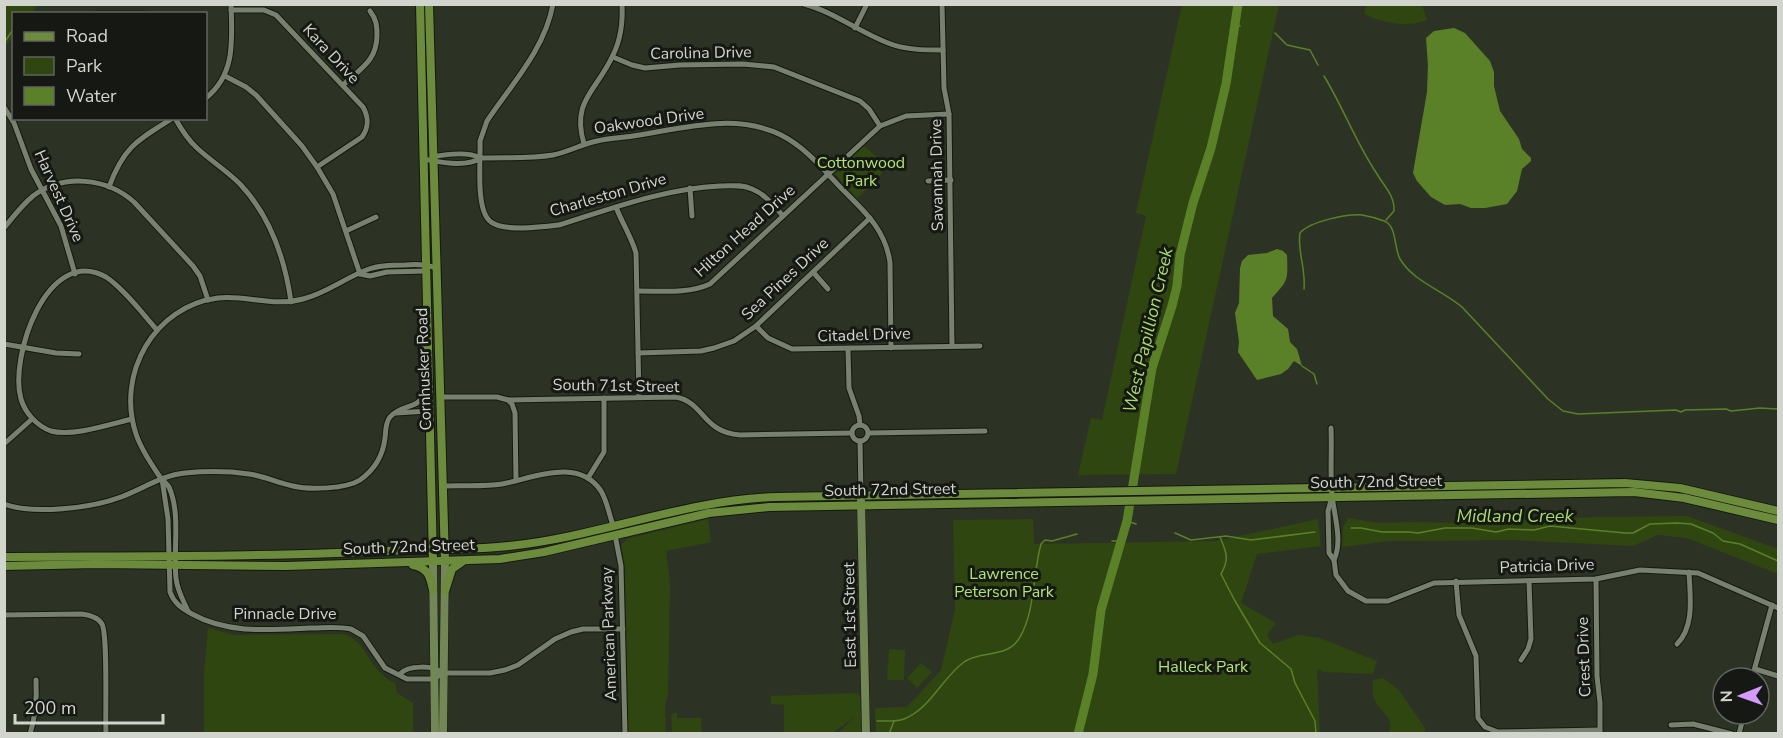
<svg xmlns="http://www.w3.org/2000/svg" width="1783" height="738" viewBox="0 0 1783 738" font-family="'Nunito Sans',sans-serif">
<style>
.green{fill:#304610}
.water{fill:#5b8128}
.lines{fill:none;stroke-linecap:round;stroke-linejoin:round}
.stream{stroke:#5b8128;stroke-width:1.5}
.river{stroke:#5b8128;stroke-width:9}
.street-casing{stroke:#141a0e;stroke-width:7}
.secondary-casing{stroke:#141a0e;stroke-width:9}
.primary-casing{stroke:#141a0e;stroke-width:10}
.street{stroke:#788070;stroke-width:5}
.secondary{stroke:#728656;stroke-width:8}
.primary{stroke:#6c8b3d;stroke-width:8}
.labels{text-anchor:middle;dominant-baseline:central;stroke-width:6;stroke-linejoin:round;paint-order:stroke}
.street-label{font-size:16px;fill:#d1d5cd;stroke:#161913}
.park-label{font-size:16px;fill:#b1e573;stroke:#161913}
.water-label{font-size:18px;font-style:italic;fill:#a8dc6a;stroke:#161913}
</style>
<rect width="100%" height="100%" fill="#2c3325"/>
<g class="green">
<path d="M8 4 37 5 31 13 14 14 13 36 5 47V8Z"/>
<path d="M1182 5H1279L1176 474 1078 475 1091 418 1102 420 1146 216 1136 213Z"/>
<path d="M1366 5H1422L1427 20C1409 28 1381 23 1364 14Z"/>
<path d="M864 146 885 164 879 179 857 198 835 174Z"/>
<path d="M1687 516 1778 549V574L1687 538 1658 535 1633 546 1515 540 1390 541 1342 547 1343 527 1348 518 1380 523 1409 522 1465 523 1595 517Z"/>
<path d="M708 519 711 542 666 551 670 583 668 696 665 704 666 733H628L625 568 621 545 627 539Z"/>
<path d="M1033 519 1034 544 1217 541 1318 519 1321 546 1257 554 1241 603 1276 623 1267 635 1273 644 1298 635 1320 638 1377 661 1373 674 1323 672 1317 669 1320 733H876L875 708 907 707 941 670 955 610 953 520Z"/>
<path d="M208 628 234 635 343 634C369 641 366 670 395 683L397 693 413 703V733H204V672Z"/>
<path d="M889 649 905 650 904 680H887Z"/>
<path d="M921 663 932 672 917 688 907 678Z"/>
<path d="M1383 678 1399 690 1425 728V733H1389C1395 717 1380 712 1374 699 1372 694 1373 685 1373 680Z"/>
<path d="M856 693 860 696 861 733H838L855 717 832 733H784V705L771 704V696Z"/>
<path d="M674 713H677V718H701L702 733H672L671 715Z"/>
</g>
<g class="water">
<path d="M1454 28 1465 33 1490 61 1494 72V86L1500 111 1519 139 1522 149 1531 158V161L1522 169 1517 191 1507 204 1485 208H1471L1460 204 1445 205 1431 197 1417 181 1413 173 1427 92 1428 65 1426 38 1434 31Z"/>
<path d="M1277 249 1283 251 1287 255C1288 281 1288 280 1272 298L1273 316 1288 329 1290 342 1297 349 1302 366 1294 361 1288 369 1281 374 1257 380 1238 352 1239 342 1235 313 1239 303 1240 268 1242 261 1248 255 1267 253Z"/>
</g>
<g class="lines">
<g class="stream">
<path d="M1235 23 1240 26"/>
<path d="M1275 33 1287 45 1310 50 1318 65"/>
<path d="M4 43 14 28"/>
<path d="M1324 76C1343 107 1356 143 1377 174 1384 186 1395 196 1394 211L1386 220"/>
<path d="M1304 289C1306 269 1297 250 1300 233 1310 221 1347 214 1362 215 1368 216 1379 219 1384 221 1397 225 1394 249 1400 259 1414 282 1442 290 1462 307L1548 399 1563 411 1578 414 1676 410 1681 412 1685 410 1726 409 1731 411 1760 408 1778 409"/>
<path d="M1302 366 1314 374 1317 384"/>
<path d="M1127 521 1136 524"/>
<path d="M1351 528H1361L1382 532H1409L1418 533 1445 528H1472L1496 532 1509 529 1534 530 1550 526 1625 533H1633L1650 524 1677 523 1691 524 1713 533 1723 541 1740 544 1778 561"/>
<path d="M1175 533 1191 540 1226 536 1251 540 1315 532"/>
<path d="M1220 537C1226 551 1230 559 1221 574L1235 601 1260 643 1291 669 1295 683 1315 721 1316 734"/>
<path d="M1112 541H1121"/>
<path d="M877 721C886 721 896 722 904 719 930 709 942 678 964 662 981 650 1008 659 1020 637 1035 612 1033 572 1041 544L1045 540 1052 541 1077 534"/>
<path d="M889 734 894 721"/>
</g>
<path class="river" d="M1078 734 1093 674 1101 610 1127 521 1152 368 1172 306 1177 286 1180 255 1193 203 1211 148 1226 84 1238 4"/>
<g class="street-casing">
<g id="street">
<path d="M553 4C545 49 511 85 487 121L480 141C481 160 475 211 491 222 504 232 543 227 559 225 613 208 663 189 720 186 731 186 742 184 752 189 765 194 774 206 783 216"/>
<path d="M804 4C834 12 859 32 888 43 905 50 925 50 943 50"/>
<path d="M942 4 944 88 949 114 952 346"/>
<path d="M231 10H264L276 15 363 107C369 118 369 127 362 137L317 167"/>
<path d="M97 14H144"/>
<path d="M855 28 867 4"/>
<path d="M613 57 632 65 645 68 680 65 743 64 774 67 860 101 869 109 880 126"/>
<path d="M225 76 246 87 256 95 302 146 317 167 333 194 360 274"/>
<path d="M343 85C360 69 377 61 377 35 377 25 376 19 370 11"/>
<path d="M206 98C236 74 232 39 231 4"/>
<path d="M4 107 14 123 31 169 61 226 75 274"/>
<path d="M175 118C181 129 188 140 197 148 211 161 227 171 240 184 270 216 285 259 291 302"/>
<path d="M584 144C571 100 597 91 613 55 621 39 623 22 622 4"/>
<path d="M432 157C447 154 467 151 481 158 505 157 529 159 553 155 568 152 582 144 597 141 609 138 621 138 633 136 680 129 735 112 781 135 805 147 823 169 842 189 864 211 886 230 890 263L891 348"/>
<path d="M423 159C441 162 465 168 481 158"/>
<path d="M928 181 951 180"/>
<path d="M109 187C124 146 138 140 173 118"/>
<path d="M690 188 692 216"/>
<path d="M616 207C622 223 631 236 636 253L639 397"/>
<path d="M4 228C13 217 22 205 33 196 64 173 107 178 134 202L193 266 200 276 208 300"/>
<path d="M346 231 376 217"/>
<path d="M813 272 828 289"/>
<path d="M360 274 370 276 387 272 427 271"/>
<path d="M638 291C662 291 688 294 710 284L880 126 906 116 949 114"/>
<path d="M756 326 768 338 792 349 980 346"/>
<path d="M4 344 56 353 79 354"/>
<path d="M848 349 849 388 859 416 860 425"/>
<path d="M638 353 701 351 714 348 734 341 756 326 870 218"/>
<path d="M440 397H497L508 400 676 397C705 403 702 432 740 435L852 433"/>
<path d="M508 400 512 404 515 413 516 481"/>
<path d="M396 413 429 411"/>
<path d="M132 419C111 424 72 437 51 431 37 426 25 413 21 399 9 358 47 244 106 277 123 288 143 314 157 330"/>
<circle cx="860" cy="433" r="8"/>
<path d="M1331 428C1332 450 1330 473 1332 495 1334 515 1343 541 1334 560"/>
<path d="M869 433 985 431"/>
<path d="M860 441 861 496"/>
<path d="M4 444 32 419"/>
<path d="M588 478 604 452V398"/>
<path d="M162 479 168 519 170 592C174 603 181 608 192 614 228 634 269 630 309 628 323 628 337 626 351 629L363 636 385 668 407 679H434L442 673H490L505 670 518 665 555 639 571 632 583 629H623"/>
<path d="M442 486C462 485 483 487 502 484 534 478 578 457 601 491 607 501 609 514 613 525"/>
<path d="M1332 497 1328 511 1329 553 1334 560 1336 575 1348 591 1366 601H1388L1434 583 1596 579 1640 570 1698 573 1778 608"/>
<path d="M4 504C33 515 92 508 121 497 142 489 163 475 185 473 206 471 228 471 249 474 264 476 278 483 293 486 309 490 346 489 360 480 374 470 383 456 385 438 386 431 385 423 390 417 401 404 419 409 423 395 427 378 423 358 424 341"/>
<path d="M615 535 621 566 625 734"/>
<path d="M1596 579 1597 676 1600 703V733"/>
<path d="M1456 581 1459 615 1476 656 1478 718 1485 727 1498 732 1600 730"/>
<path d="M188 611C183 600 177 590 176 578 173 549 181 514 169 487 167 484 163 481 160 477 151 464 141 449 136 434 116 374 154 306 218 298 247 295 274 307 303 299 327 293 346 277 369 269 380 265 393 265 405 265 416 264 425 264 436 268"/>
<path d="M4 615 82 614C89 615 98 617 102 624 108 636 105 715 106 734"/>
<path d="M1677 644C1695 626 1690 596 1689 572"/>
<path d="M1521 660 1528 649 1531 639 1529 581"/>
<path d="M1755 669 1778 676"/>
<path d="M400 674C408 665 434 665 442 673"/>
<path d="M1752 678 1772 605"/>
<path d="M1671 725 1693 724 1732 734"/>
<path d="M30 734C36 715 37 699 36 680"/>
<path d="M1739 734 1744 714"/>
</g>
</g>
<g class="secondary-casing">
<g id="secondary">
<path d="M861 501 866 734"/>
<path d="M433 561 435 734"/>
<path d="M443 734 445 561"/>
</g>
</g>
<g class="primary-casing">
<g id="primary">
<path d="M420 4 433 561"/>
<path d="M429 4 445 561"/>
<path d="M4 557C139 556 274 557 409 550 442 548 475 550 509 546 599 537 684 500 776 497L1625 483 1680 488 1778 511"/>
<path d="M413 565C428 568 430 576 433 590"/>
<path d="M4 566 96 564 286 566 500 559 544 552 709 513 769 507 1634 492 1684 498 1778 520"/>
<path d="M445 591 452 569 462 562"/>
</g>
</g>
<use href="#street" class="street"/>
<use href="#secondary" class="secondary"/>
<use href="#primary" class="primary"/>
</g>
<g class="labels">
<g class="street-label">
<text transform="translate(701 53) rotate(-1)">Carolina Drive</text>
<text transform="translate(331 54) rotate(47)">Kara Drive</text>
<text transform="translate(649 121) rotate(-8)">Oakwood Drive</text>
<text transform="translate(937 175) rotate(-91)">Savannah Drive</text>
<text transform="translate(608 195) rotate(-16)">Charleston Drive</text>
<text transform="translate(59 196) rotate(66)">Harvest Drive</text>
<text transform="translate(745 231) rotate(-42)">Hilton Head Drive</text>
<text transform="translate(785 279) rotate(-43)">Sea Pines Drive</text>
<text transform="translate(864 335) rotate(-2)">Citadel Drive</text>
<text transform="translate(424 369) rotate(-92)">Cornhusker Road</text>
<text transform="translate(616 386) rotate(1)">South 71st Street</text>
<text transform="translate(1376 482) rotate(-1)">South 72nd Street</text>
<text transform="translate(890 490) rotate(-1)">South 72nd Street</text>
<text transform="translate(409 547) rotate(-2)">South 72nd Street</text>
<text transform="translate(1547 566) rotate(-2)">Patricia Drive</text>
<text x="285" y="614">Pinnacle Drive</text>
<text transform="translate(850 615) rotate(-91)">East 1st Street</text>
<text transform="translate(609 634) rotate(-92)">American Parkway</text>
<text transform="translate(1584 657) rotate(-92)">Crest Drive</text>
</g>
<g class="park-label">
<text x="861" y="163">Cottonwood<tspan x="861" dy="18">Park</tspan></text>
<text x="1004" y="574">Lawrence<tspan x="1004" dy="18">Peterson Park</tspan></text>
<text x="1203" y="667">Halleck Park</text>
</g>
<g class="water-label">
<text transform="translate(1148 330) rotate(-77)">West Papillion Creek</text>
<text x="1515" y="516">Midland Creek</text>
</g>
</g>
<rect width="1783" height="738" fill="none" stroke="#d1d5cd" stroke-width="12"/>
<rect x="12" y="12" width="195" height="108" fill="#161913" stroke="#61645d" stroke-width="1.5"/>
<rect x="24" y="32" width="30" height="9" fill="#6c8b3d" stroke="#61645d" stroke-width="1.5"/>
<text x="66" y="42" font-size="18" fill="#d1d5cd">Road</text>
<rect x="24" y="57" width="30" height="18" fill="#304610" stroke="#61645d" stroke-width="1.5"/>
<text x="66" y="72" font-size="18" fill="#d1d5cd">Park</text>
<rect x="24" y="87" width="30" height="18" fill="#5b8128" stroke="#61645d" stroke-width="1.5"/>
<text x="66" y="102" font-size="18" fill="#d1d5cd">Water</text>
<g transform="translate(1741 696) rotate(269)"><circle r="28" fill="#161913" stroke="#61645d" stroke-width="1.5"/>
<path d="M0-4.5L10 22L0 15L-10 22Z" fill="#d39cfc"/>
<text y="-9" font-size="16" font-weight="bold" text-anchor="middle" fill="#d1d5cd">N</text>
</g>
<path d="M15 714v9h148v-9" fill="none" stroke="#d1d5cd" stroke-width="3"/>
<text x="24" y="714" font-size="18" fill="#d1d5cd" stroke="#161913" stroke-width="4.5" paint-order="stroke">200 m</text>
</svg>
